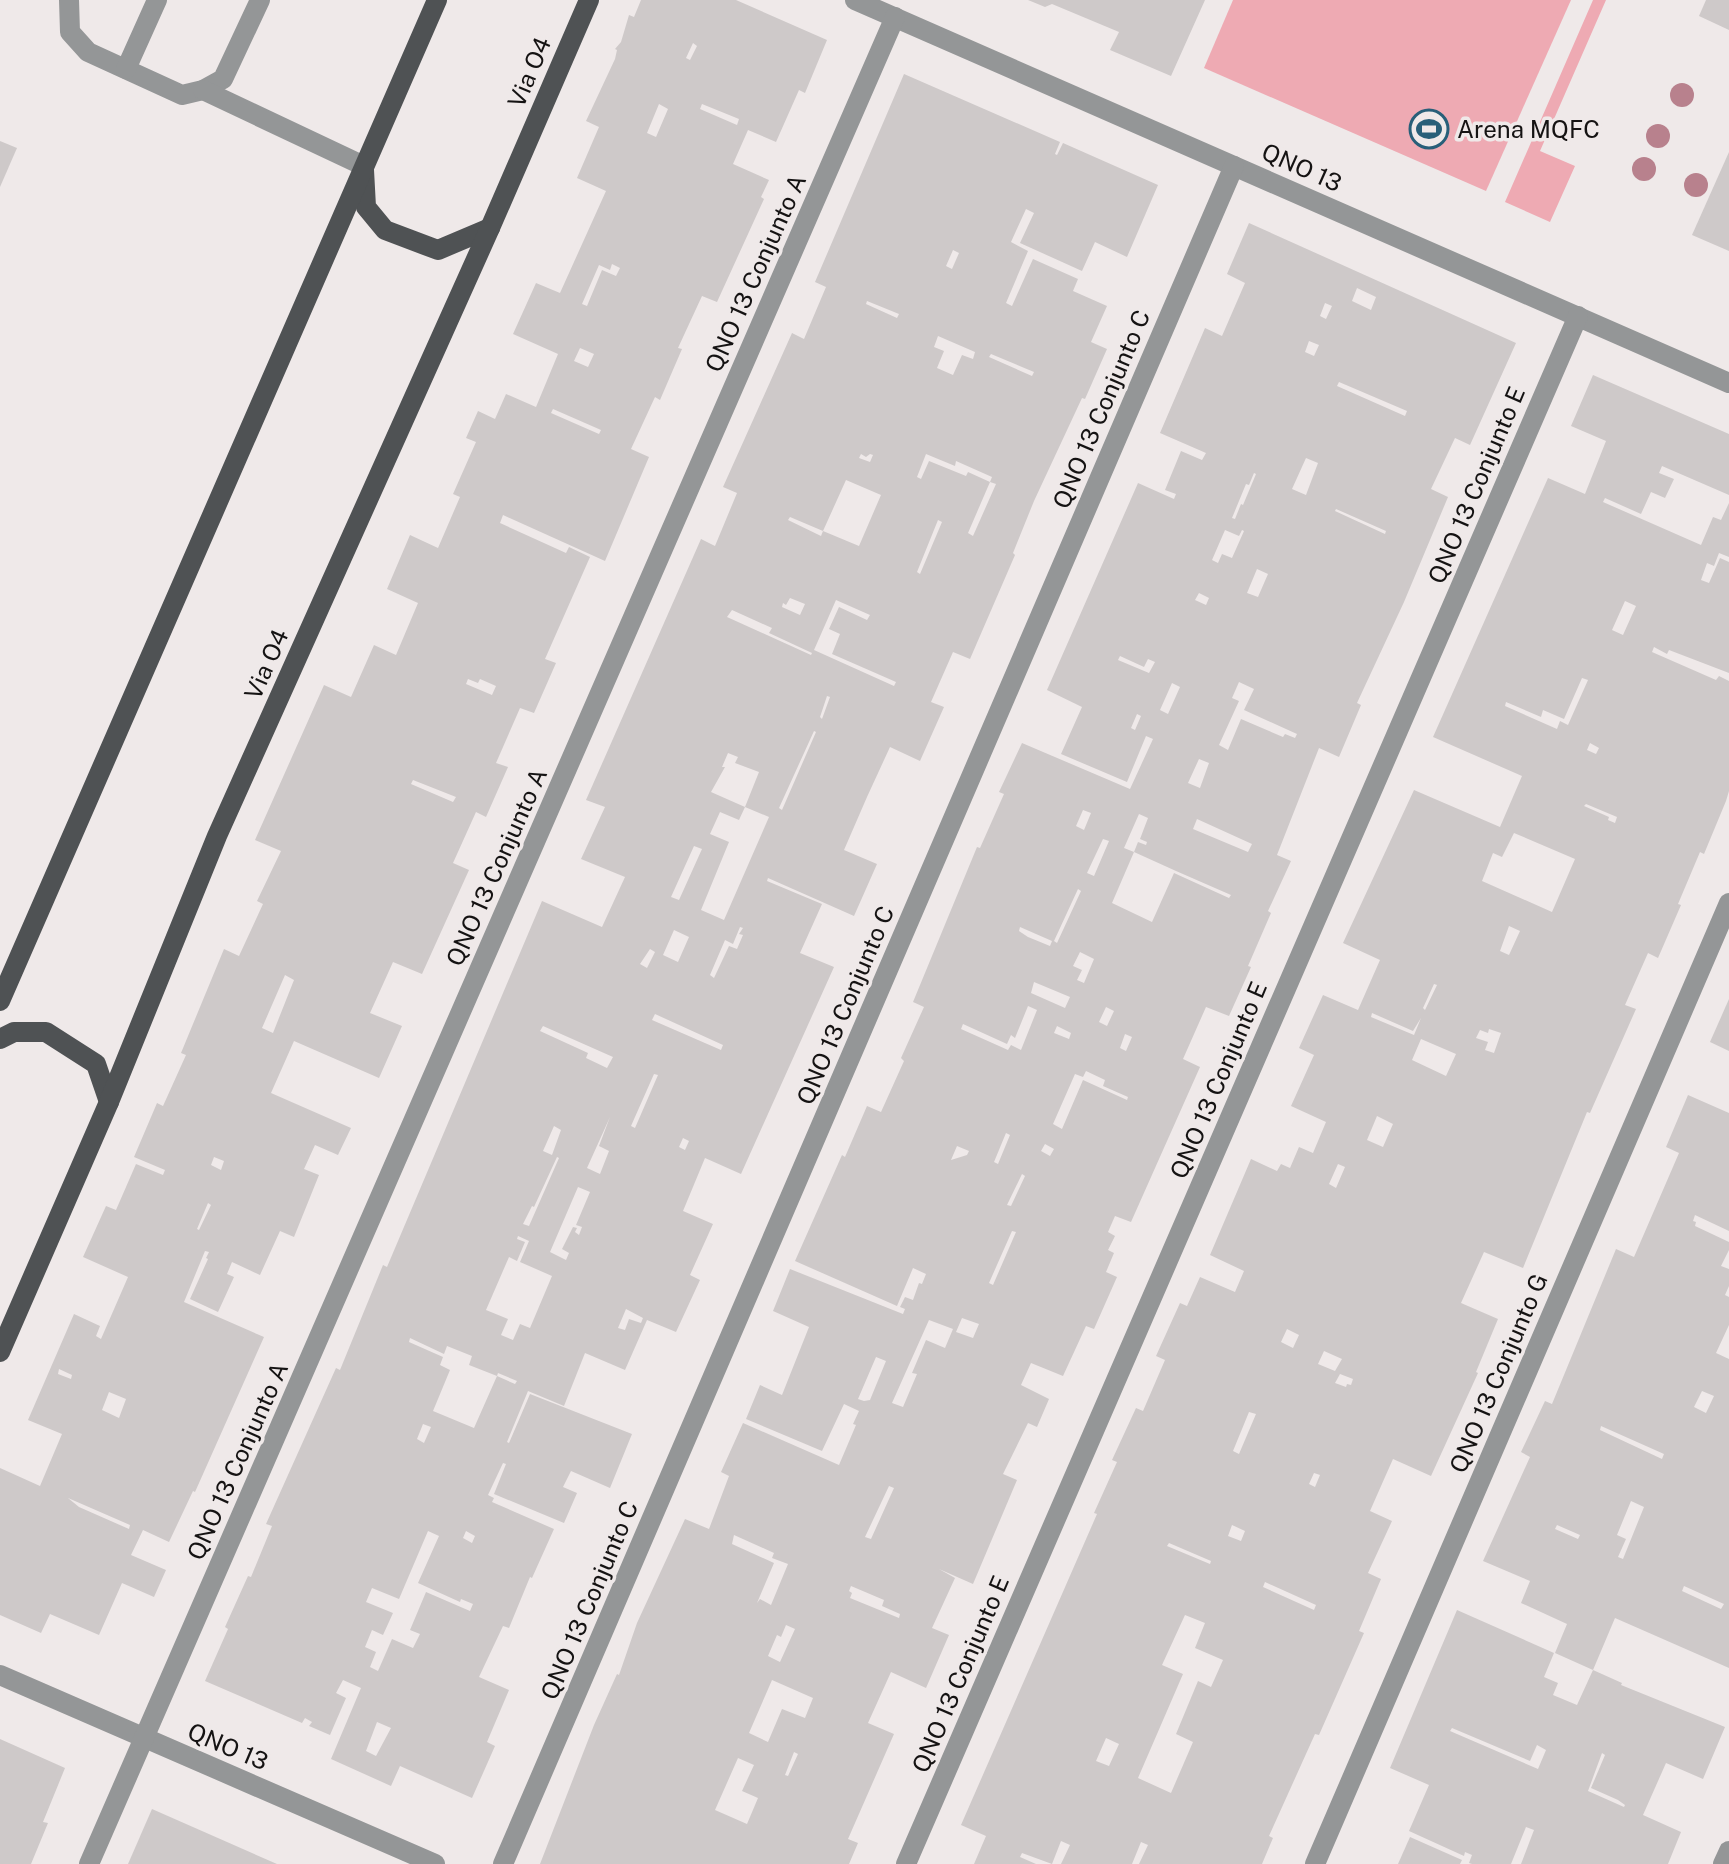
<svg xmlns="http://www.w3.org/2000/svg" width="1729" height="1864" viewBox="0 0 1729 1864" font-family="'Public Sans',sans-serif">
<style>
.green{fill:#eeaab3}
.building{fill:#cec9c9;fill-rule:evenodd}
.lines{fill:none;stroke-linecap:round;stroke-linejoin:round}
.minor{stroke:#949697;stroke-width:20}
.major{stroke:#4f5254;stroke-width:20}
.tree{fill:#b8818d}
.labels{text-anchor:middle;dominant-baseline:central;stroke-width:7;stroke-linejoin:round;paint-order:stroke}
.street-label{font-size:24px;fill:#151313;stroke:#efe9e9}
.poi-label{font-size:24px;fill:#151313;stroke:#efe9e9;text-anchor:start}
</style>
<rect width="100%" height="100%" fill="#efe9e9"/>
<g class="green">
<path d="M1233 0H1571L1486 191 1204 68Z"/>
<path d="M1593 0H1606L1540 151 1575 166 1550 222 1505 202Z"/>
</g>
<g class="building">
<path d="M641 0H736L827 40 805 93 799 90 776 142 748 130 733 164 769 180 761 197 764 199 717 302 702 296 678 348 682 349 660 400 655 397 631 449 649 457 605 561 503 515 500 523 566 553 569 547 590 557 545 659 556 663 534 713 520 708 496 763 508 767 486 817 476 812 453 863 469 870 422 974 393 962 370 1013 402 1026 379 1078 294 1041 271 1093 351 1128 338 1155 315 1145 304 1169 319 1175 294 1237 280 1231 260 1275 232 1262 227 1274 234 1277 218 1312 190 1299 208 1259 206 1258 209 1252 205 1251 184 1302 264 1337 195 1492 193 1491 169 1542 143 1530 131 1555 166 1570 154 1597 122 1583 99 1635 50 1614 41 1633 0 1615V1468L40 1486 62 1434 28 1420 74 1314 100 1326 96 1336 101 1339 128 1277 83 1257 106 1206 116 1210 136 1164 163 1175 165 1170 134 1157 157 1103 163 1106 186 1055 181 1053 224 949 239 956 263 904 257 901 281 851 255 840 324 685 351 697 374 645 396 655 418 603 387 589 410 535 438 548 460 497 453 494 476 442 466 438 478 411 495 419 506 394 536 407 558 354 513 334 536 283 560 293 606 191 577 178 599 127 586 121 615 59 617 50 615 49 621 42 629 15 634 17ZM693 43 697 46 690 60 686 58ZM659 104 668 109 656 137 647 133ZM702 104 739 119 737 125 700 109ZM612 264 620 268 616 276 602 270 587 306 582 304 599 265 610 270ZM580 348 594 354 588 367 574 361ZM553 409 601 430 599 434 551 413ZM468 679 478 683 480 679 496 686 492 695 466 684ZM413 780 456 797 453 802 411 784ZM285 975 294 980 273 1033 262 1028ZM214 1157 224 1161 221 1170 211 1165ZM208 1203 211 1205 199 1230 197 1229ZM59 1369 72 1375 71 1379 58 1374ZM109 1392 126 1399 119 1418 102 1410ZM68 1498 130 1525 129 1529 79 1507Z"/>
<path d="M1028 0H1205L1171 76 1110 50 1119 32 1052 4 1045 7Z"/>
<path d="M1706 0H1729V30L1699 16Z"/>
<path d="M904 74 1060 142 1055 154 1057 155 1063 143 1158 185 1127 257 1095 242 1082 271 1020 243 1034 213 1026 209 1011 242 1028 251 1006 303 1012 306 1033 259 1078 279 1073 291 1107 306 1091 342 1107 349 1085 399 1082 398 1034 501 1013 553 1015 555 970 659 953 652 931 702 944 707 920 761 890 747 867 797 844 850 877 864 854 916 768 878 767 881 822 904 800 953 834 967 741 1174 705 1158 683 1211 713 1224 690 1275 700 1280 676 1332 647 1320 625 1370 585 1353 564 1406 528 1391 507 1442 509 1443 530 1394 632 1434 610 1488 571 1471 563 1487 577 1493 564 1523 494 1494 506 1464 503 1463 488 1495 494 1498 492 1502 554 1529 532 1578 530 1577 509 1628 503 1626 479 1677 509 1690 487 1742 495 1746 472 1798 400 1766 391 1786 331 1759 361 1688 343 1680 336 1693 346 1698 330 1735 309 1726 312 1722 305 1718 302 1723 205 1681 228 1629 225 1627 248 1576 251 1577 272 1526 266 1524 336 1368 340 1370 383 1265 387 1267 542 901 602 927 625 877 581 859 605 807 586 800 701 539 715 546 737 493 723 487 792 333 804 339 826 287 815 282ZM953 250 959 253 952 269 946 266ZM867 301 899 314 897 318 866 304ZM938 336 975 352 973 359 962 355 953 375 937 368 944 351 934 347ZM991 354 1034 372 1032 376 989 357ZM861 454 866 457 870 454 873 455 870 462 859 458ZM926 454 955 466 956 461 992 477 990 482 968 472 966 476 929 461 921 479 917 477ZM846 480 881 495 859 546 823 531 821 536 788 520 790 517 823 531ZM990 482 996 484 973 536 968 533ZM938 520 942 522 920 574 917 572ZM790 598 805 604 800 615 782 607 783 603 786 605ZM836 600 870 615 867 620 839 607 829 629 840 634 832 654 896 682 894 686 814 650ZM732 610 772 628 769 633 812 653 811 655 727 617ZM827 696 830 697 822 719 820 717ZM814 731 816 732 782 810 779 808ZM728 753 738 757 735 763 759 772 745 807 711 792 725 767H722ZM745 807 769 817 724 920 701 910 729 842 710 834 720 812 739 820ZM694 846 702 849 679 900 671 897ZM740 927 743 928 739 934 743 935 737 949 729 946 714 978 710 975 725 940 733 944ZM674 930 689 937 678 962 663 955ZM650 949 655 952 647 968 640 964ZM655 1014 723 1045 721 1050 652 1020ZM543 1026 613 1057 607 1068 586 1058 588 1053 540 1031ZM654 1074 658 1075 635 1128 631 1126ZM610 1117 599 1146 609 1151 600 1174 587 1168ZM554 1126 561 1130 552 1155 543 1151ZM683 1138 689 1141 685 1150 679 1147ZM557 1157 559 1158 529 1226 523 1224 532 1206 534 1207ZM578 1187 590 1192 576 1225 582 1227 579 1235 575 1232 577 1228 573 1227 562 1249 569 1253 566 1260 550 1252ZM518 1236 529 1241 520 1262 552 1276 530 1328 520 1324 513 1340 501 1335 508 1319 486 1310 509 1257 517 1261 525 1242 517 1239ZM626 1309 643 1318 641 1323 629 1319 625 1330 618 1328ZM410 1338 444 1354 447 1346 472 1356 469 1365 497 1376 498 1373 517 1381 515 1384 497 1376 474 1428 433 1411 450 1370 440 1365 443 1357 409 1342ZM423 1424 431 1427 424 1443 417 1439ZM428 1531 439 1536 418 1583 460 1602 461 1599 473 1604 470 1611 426 1592 410 1630 420 1634 413 1648 392 1639 378 1671 370 1667 376 1652 365 1647 372 1630 383 1635 393 1613 366 1602 372 1588 399 1599ZM466 1531 475 1536 472 1543 463 1538ZM377 1722 391 1728 376 1756 366 1751Z"/>
<path d="M0 141 17 148 0 187Z"/>
<path d="M1729 152V251L1692 235Z"/>
<path d="M1249 223 1516 343 1470 445 1455 438 1431 489 1448 497 1404 602 1357 703 1361 705 1339 757 1319 748 1277 855 1291 861 1268 911 1271 913 1248 966 1251 967 1229 1016 1206 1007 1183 1059 1200 1067 1131 1222 1115 1216 1108 1232 1115 1236 1108 1250 1114 1253 1106 1272 1117 1277 1094 1329 1086 1326 1063 1376 1031 1363 1021 1385 1049 1399 1037 1427 1028 1423 1003 1474 1017 1480 973 1584 939 1569 955 1578 932 1628 949 1635 926 1688 891 1672 868 1723 894 1734 848 1839 858 1843 849 1864H540L594 1725 617 1674 619 1675 637 1623 685 1519 709 1529 729 1476 721 1472 743 1423 839 1465 856 1425 853 1424 859 1411 844 1404 822 1451 746 1419 760 1385 782 1395 809 1327 773 1311 790 1269 903 1314 905 1309 900 1307 905 1297 913 1300 919 1283 922 1284 926 1274 913 1268 897 1306 795 1261 842 1155 845 1157 867 1106 881 1112 904 1061 901 1058 924 1007 913 1002 977 847 980 848 1004 794 999 792 1022 743 1130 789 1153 739 1146 736 1127 782 1061 754 1082 707 1047 690 1138 483 1174 499 1176 494 1165 490 1181 451 1202 460 1206 453 1160 433 1205 328 1222 336 1245 283 1227 274ZM1357 288 1376 297 1371 310 1352 301ZM1325 303 1332 306 1326 319 1320 316ZM1309 341 1319 345 1314 356 1305 352ZM1339 382 1407 411 1405 416 1337 386ZM1306 458 1318 463 1306 495 1292 489ZM1254 473 1256 474 1243 505 1241 504 1235 519 1232 518 1246 484 1249 485ZM1336 509 1386 531 1385 534 1335 511ZM1225 530 1239 536 1242 530 1244 531 1232 558 1222 554 1218 563 1212 560ZM1257 569 1268 574 1258 597 1247 593ZM1199 593 1209 598 1206 605 1195 600ZM1120 656 1144 667 1148 659 1155 662 1149 673 1118 660ZM1239 682 1254 689 1244 710 1297 734 1295 738 1285 734 1283 737 1241 719 1228 750 1219 745 1239 701 1232 698ZM1172 683 1180 687 1168 714 1160 710ZM1137 714 1141 716 1135 730 1131 728ZM1199 759 1209 763 1200 788 1188 783ZM1083 810 1091 813 1084 830 1076 826ZM1139 814 1148 818 1140 839 1147 842 1146 845 1138 842 1134 852 1124 848ZM1197 819 1252 844 1248 852 1193 829ZM1103 839 1109 841 1094 876 1087 873ZM1134 852 1176 871 1231 895 1229 898 1174 873 1152 922 1112 903ZM1078 889 1081 891 1057 943 1054 941ZM1020 927 1052 941 1050 946 1028 937 1019 931ZM1080 952 1094 959 1084 983 1077 980 1082 970 1073 966ZM1034 982 1070 997 1065 1008 1031 993ZM1028 1006 1037 1010 1021 1050 1011 1045 1008 1050 961 1029 963 1024 1007 1044 1011 1035 1015 1038ZM1106 1007 1114 1011 1107 1026 1099 1022ZM1057 1026 1071 1033 1069 1039 1054 1033ZM1125 1034 1132 1037 1126 1051 1120 1048ZM1086 1071 1105 1080 1103 1086 1128 1097 1127 1100 1083 1080 1062 1129 1053 1124 1075 1074 1083 1077ZM1006 1133 1010 1135 998 1164 994 1162ZM1045 1144 1054 1149 1050 1156 1041 1151ZM957 1146 969 1151 967 1155 951 1160ZM1022 1174 1025 1176 1011 1206 1007 1205ZM1012 1231 1016 1232 993 1285 989 1283ZM962 1318 979 1324 973 1338 956 1332ZM929 1320 953 1329 945 1348 926 1340 912 1373 917 1374 903 1407 892 1403ZM876 1357 886 1361 870 1400 864 1401 858 1399ZM889 1486 894 1488 871 1539 865 1537ZM734 1535 774 1553 772 1558 788 1564 771 1605 760 1599 757 1603 774 1563 732 1544ZM851 1586 884 1600 882 1606 900 1614 899 1618 850 1598 852 1593 849 1591ZM786 1625 795 1629 780 1662 768 1656 777 1635 781 1637ZM772 1680 813 1698 805 1718 782 1709 768 1742 749 1733ZM794 1752 798 1754 788 1776 785 1775ZM738 1758 754 1765 742 1791 758 1798 747 1824 715 1810Z"/>
<path d="M1593 375 1729 434V495L1662 466 1659 473 1674 479 1665 498 1651 492 1641 514 1605 498 1603 502 1701 545 1713 517 1721 520 1729 503V557L1719 553 1714 566 1707 563 1701 580 1709 583 1720 558 1729 562V673L1669 650 1667 654 1654 647 1652 652 1716 680 1719 676 1729 681V791L1726 801 1704 854 1700 852 1678 904 1681 905 1658 958 1648 953 1625 1005 1636 1009 1590 1113 1587 1112 1523 1268 1484 1252 1461 1303 1498 1319 1476 1372 1478 1373 1431 1476 1393 1459 1385 1477 1370 1511 1392 1521 1368 1573 1381 1579 1359 1631 1364 1633 1319 1735 1315 1734 1269 1836 1273 1838 1262 1864H1139L1148 1845 1141 1842 1132 1864H1061L1070 1845 1061 1841 1052 1864 1022 1853 1020 1857 1036 1864H974L986 1836 961 1825 1097 1514 1094 1513 1117 1462 1112 1460 1136 1408 1143 1411 1165 1360 1156 1356 1180 1303 1187 1306 1200 1277 1235 1292 1244 1271 1210 1255 1251 1159 1277 1171 1281 1164 1290 1168 1299 1147 1313 1153 1326 1122 1291 1106 1314 1055 1299 1048 1323 995 1358 1010 1380 960 1343 943 1414 790 1500 827 1522 776 1433 737 1548 478 1585 494 1606 441 1571 426ZM1625 601 1636 606 1623 635 1612 630ZM1582 678 1588 680 1568 725 1560 721 1557 729 1505 706 1506 702 1541 717 1543 710 1564 719ZM1590 743 1599 748 1596 754 1587 750ZM1586 804 1617 817 1615 823 1608 820 1609 817 1584 806ZM1514 833 1575 859 1552 912 1482 881 1493 853 1502 857ZM1509 926 1520 931 1509 955 1500 951ZM1434 984 1437 985 1425 1010 1423 1008ZM1372 1013 1413 1031 1421 1018 1414 1035 1371 1017ZM1489 1029 1501 1033 1494 1053 1485 1050 1488 1042 1476 1038 1480 1030 1488 1033ZM1421 1039 1456 1054 1446 1076 1412 1060ZM1377 1116 1393 1124 1383 1147 1367 1140ZM1338 1164 1345 1167 1336 1188 1329 1184ZM1287 1329 1299 1335 1293 1348 1281 1342ZM1324 1351 1342 1359 1335 1371 1318 1364ZM1340 1374 1353 1379 1351 1385 1347 1384 1346 1387 1335 1383ZM1249 1412 1256 1414 1239 1454 1233 1451ZM1314 1473 1320 1475 1315 1487 1309 1484ZM1232 1525 1245 1531 1241 1541 1228 1536ZM1169 1543 1211 1561 1210 1564 1167 1546ZM1265 1582 1316 1605 1314 1610 1263 1587ZM1185 1615 1205 1623 1195 1648 1223 1660 1211 1687 1198 1681 1176 1734 1193 1742 1171 1793 1138 1778 1183 1674 1162 1665ZM1106 1738 1119 1744 1109 1766 1096 1761Z"/>
<path d="M1729 999V1051L1710 1042Z"/>
<path d="M1688 1095 1729 1113V1231L1695 1215 1693 1221 1696 1222 1695 1226 1729 1242V1250L1721 1266 1729 1269V1286L1725 1295 1729 1297V1325L1716 1353 1729 1359V1668L1615 1618 1593 1670 1555 1653 1567 1624 1521 1603 1530 1581 1483 1561 1530 1457 1521 1452 1545 1401 1552 1404 1616 1249 1634 1257 1679 1153 1666 1147ZM1702 1391 1714 1396 1706 1413 1694 1407ZM1601 1426 1664 1454 1662 1459 1600 1430ZM1631 1501 1644 1507 1623 1559 1618 1557 1626 1539 1617 1535ZM1557 1525 1580 1535 1578 1539 1555 1529ZM1684 1586 1724 1604 1721 1609 1682 1591Z"/>
<path d="M1457 1610 1554 1653 1544 1677 1558 1683 1553 1695 1577 1705 1593 1670 1622 1683 1621 1685 1725 1727 1703 1779 1666 1763 1643 1815 1681 1832 1668 1864H1521L1534 1830 1526 1827 1511 1864H1472L1469 1863 1472 1855 1465 1852 1464 1856 1409 1831 1429 1785 1390 1768ZM1452 1728 1530 1761 1537 1745 1546 1750 1538 1769 1450 1731ZM1602 1753 1605 1755 1591 1788 1618 1800 1625 1805 1624 1807 1588 1791Z"/>
<path d="M0 1739 65 1768 43 1822 48 1823 31 1864H0Z"/>
<path d="M152 1809 277 1864H128Z"/>
<path d="M1410 1837 1462 1860 1460 1864H1398Z"/>
</g>
<g class="lines">
<g class="minor">
<path d="M69 0 70 32 88 52 182 95 203 90 223 79 260 0"/>
<path d="M855 0 1729 383"/>
<path d="M126 69 157 0"/>
<path d="M203 90 364 166"/>
<path d="M0 1675 435 1864"/>
<path d="M89 1864 895 17"/>
<path d="M503 1864 1234 166"/>
<path d="M906 1864 1578 316"/>
<path d="M1315 1864 1729 903"/>
<path d="M1723 1864 1729 1851"/>
</g>
<g class="major">
<path d="M364 170 366 207 385 230 438 250 490 228"/>
<path d="M0 1001 437 0"/>
<path d="M0 1039 14 1032H46L96 1064 109 1102"/>
<path d="M0 1352 109 1102 217 836 490 228 589 0"/>
</g>
</g>
<g class="tree">
<circle cx="1682" cy="95" r="12"/>
<circle cx="1658" cy="136" r="12"/>
<circle cx="1644" cy="169" r="12"/>
<circle cx="1696" cy="185" r="12"/>
</g>
<defs>
<g id="stadium-ring" transform="scale(2)"><circle r="9.5" fill="#efe9e9" stroke="#285f79" stroke-width="1.5"/><path d="M0-5a6.5 5 0 1 0 0 10a6.5 5 0 1 0 0-10ZM-3.5-1.8h7v3.6h-7Z" fill="#285f79"/></g>
</defs>
<g fill-rule="evenodd">
<use href="#stadium-ring" x="1429" y="129"/>
</g>
<g class="labels">
<g class="street-label">
<text transform="translate(529 72) rotate(-67)">Via O4</text>
<text transform="translate(1302 167) rotate(24)">QNO 13</text>
<text transform="translate(755 273) rotate(-66)">QNO 13 Conjunto A</text>
<text transform="translate(1101 409) rotate(-67)">QNO 13 Conjunto C</text>
<text transform="translate(1476 485) rotate(-67)">QNO 13 Conjunto E</text>
<text transform="translate(266 664) rotate(-66)">Via O4</text>
<text transform="translate(496 867) rotate(-66)">QNO 13 Conjunto A</text>
<text transform="translate(845 1005) rotate(-67)">QNO 13 Conjunto C</text>
<text transform="translate(1218 1080) rotate(-67)">QNO 13 Conjunto E</text>
<text transform="translate(1498 1373) rotate(-67)">QNO 13 Conjunto G</text>
<text transform="translate(237 1461) rotate(-66)">QNO 13 Conjunto A</text>
<text transform="translate(589 1600) rotate(-67)">QNO 13 Conjunto C</text>
<text transform="translate(960 1674) rotate(-67)">QNO 13 Conjunto E</text>
<text transform="translate(228 1746) rotate(23)">QNO 13</text>
</g>
<g class="poi-label">
<text x="1457" y="129">Arena MQFC</text>
</g>
</g>
</svg>
